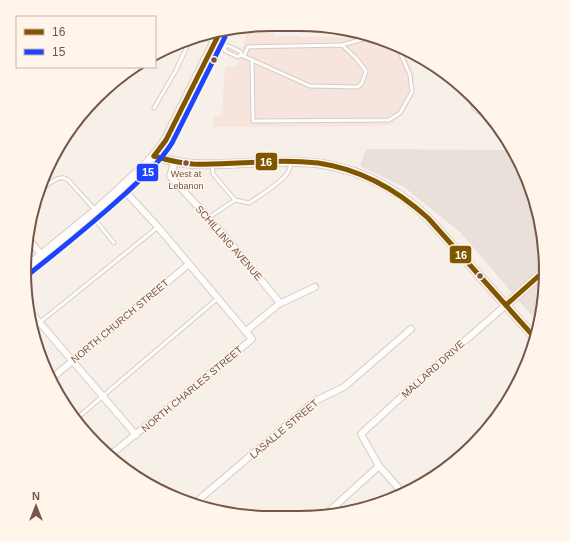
<svg xmlns="http://www.w3.org/2000/svg" width="570" height="542" viewBox="0 0 570 542" font-family="Arial,sans-serif">
<style>
.commercial{fill:#f7e4dc}
.industrial{fill:#eae0da}
.lines{fill:none;stroke-linecap:round;stroke-linejoin:round}
.service-casing{stroke:#d5ccc6;stroke-width:5}
.minor-casing{stroke:#d5ccc6;stroke-width:8}
.tertiary-casing{stroke:#d5ccc6;stroke-width:10}
.secondary-casing{stroke:#d6ccc6;stroke-width:11}
.service{stroke:#fefdfc;stroke-width:3}
.minor{stroke:#fefdfc;stroke-width:6}
.tertiary{stroke:#fefdfc;stroke-width:8}
.secondary{stroke:#fefdfc;stroke-width:9}
.bus-1-casing{stroke:#fff5ea;stroke-width:8}
.bus-2-casing{stroke:#fff5ea;stroke-width:8}
.bus-1{stroke:#815601;stroke-width:5}
.bus-2{stroke:#1c43ff;stroke-width:5}
.bus-dot{fill:#755648;stroke:#fff5ea;stroke-width:1.5}
.labels{text-anchor:middle;dominant-baseline:central;stroke-width:3;stroke-linejoin:round;paint-order:stroke}
.bus-label{font-size:9px;fill:#755648;stroke:#fff5ea}
.street-label{font-size:10px;fill:#755648;stroke:#fff5ea}
.rim{fill:none;stroke:#755648;stroke-width:2}
.line-badge{stroke:#fff5ea;stroke-width:1.5}
.badge-label{font-size:11px;text-anchor:middle;font-weight:bold;fill:#fff}
</style>
<rect width="100%" height="100%" fill="#f7f0e9"/>
<path class="commercial" d="M269 24 273 29 274 36 342 37 369 36 404 53 414 72V94L402 113 393 124 383 126 213 127 214 117 222 115 225 67H237L243 45 249 28Z"/>
<path class="industrial" d="M366 149 514 150 544 239 538 323 461 233 404 187 360 166Z"/>
<g class="lines">
<g class="service-casing">
<g id="service">
<path d="M217 42 224 46H229L241 52V55L310 86 358 87 362 83 366 71 356 58 342 45 248 47 244 56"/>
<path d="M342 45 367 38 373 37"/>
<path d="M224 46 225 51 238 57 241 55"/>
<path d="M252 60 253 121 389 120 400 113 412 92 410 75 399 50"/>
<path d="M473 101C471 108 478 112 484 114"/>
<path d="M154 108 175 72 190 40"/>
<path d="M37 193C42 189 53 179 60 178 64 177 67 179 69 181L96 211"/>
<path d="M235 200 249 203C259 196 283 182 288 172 290 169 290 166 291 163"/>
<path d="M92 216 114 243"/>
<path d="M208 218 235 200 213 174 212 165"/>
<path d="M34 327 158 227"/>
<path d="M76 419 218 298"/>
</g>
</g>
<g class="minor-casing">
<g id="minor">
<path d="M208 37 216 41"/>
<path d="M175 161 170 176 223 234 280 303 279 304"/>
<path d="M28 239 42 255"/>
<path d="M28 309 136 435"/>
<path d="M246 331 279 304 315 287"/>
<path d="M52 378 189 264"/>
<path d="M109 456 252 339 158 227 121 187"/>
<path d="M402 492 379 466 361 434 420 380 506 305"/>
<path d="M196 502 315 401 344 387 411 329"/>
<path d="M324 516 379 466"/>
</g>
</g>
<g class="tertiary-casing">
<g id="tertiary">
<path d="M154 156C167 160 180 163 193 164 229 166 264 160 300 162 348 163 394 185 428 218L536 339"/>
<path d="M506 305 542 273"/>
</g>
</g>
<g class="secondary-casing">
<path id="secondary" d="M25 269 96 211 147 164 160 149 166 140 219 34"/>
</g>
<use href="#service" class="service"/>
<use href="#minor" class="minor"/>
<use href="#tertiary" class="tertiary"/>
<use href="#secondary" class="secondary"/>
<g class="bus-1-casing">
<g id="bus-1">
<path d="M154 156C167 160 180 163 193 164 215 165 238 163 260 162 279 161 299 161 318 163 360 169 397 190 428 218L536 339"/>
<path d="M154 156 166 140 219 34"/>
<path d="M506 305 542 273"/>
</g>
</g>
<g class="bus-2-casing">
<path id="bus-2" d="M29 274C62 248 95 221 126 193 143 177 160 162 172 143L225 37"/>
</g>
<use href="#bus-1" class="bus-1"/>
<use href="#bus-2" class="bus-2"/>
</g>
<g class="bus-dot">
<circle cx="214" cy="60" r="3.5"/>
<circle cx="186" cy="163" r="3.5"/>
<circle cx="480" cy="276" r="3.5"/>
</g>
<g class="labels">
<g class="bus-label">
<text x="186" y="174">West at<tspan x="186" dy="12">Lebanon</tspan></text>
</g>
<g class="street-label">
<text transform="translate(229 243) rotate(49)">SCHILLING AVENUE</text>
<text transform="translate(120 321) rotate(-40)">NORTH CHURCH STREET</text>
<text transform="translate(433 369) rotate(-42)">MALLARD DRIVE</text>
<text transform="translate(192 389) rotate(-40)">NORTH CHARLES STREET</text>
<text transform="translate(284 429) rotate(-40)">LASALLE STREET</text>
</g>
</g>
<path d="M0 0H570V542H0ZM271 31H299A240 240 0 0 1 539 271V271A240 240 0 0 1 299 511H271A240 240 0 0 1 31 271V271A240 240 0 0 1 271 31Z" fill="#fff5ea" fill-rule="evenodd"/>
<path class="rim" d="M271 31H299A240 240 0 0 1 539 271V271A240 240 0 0 1 299 511H271A240 240 0 0 1 31 271V271A240 240 0 0 1 271 31Z"/>
<g class="line-badge">
<rect x="255" y="152" width="23" height="19" rx="4" fill="#815601"/>
<rect x="136" y="163" width="23" height="19" rx="4" fill="#1c43ff"/>
<rect x="449" y="245" width="23" height="19" rx="4" fill="#815601"/>
</g>
<g class="badge-label">
<text x="266" y="166">16</text>
<text x="148" y="176">15</text>
<text x="461" y="259">16</text>
</g>
<rect x="16" y="16" width="140" height="52" fill="#fff5ea" stroke="#c8b5a9"/>
<rect x="24" y="29" width="20" height="6" fill="#815601" stroke="#c8b5a9"/>
<text x="52" y="36" font-size="12" fill="#755648">16</text>
<rect x="24" y="49" width="20" height="6" fill="#1c43ff" stroke="#c8b5a9"/>
<text x="52" y="56" font-size="12" fill="#755648">15</text>
<g transform="translate(36 506)" stroke="#fff5ea" stroke-width="3" paint-order="stroke">
<path d="M0-3L7 15L0 10L-7 15Z" fill="#755648"/>
<text y="-6" font-size="11" font-weight="bold" text-anchor="middle" fill="#755648">N</text>
</g>
</svg>
